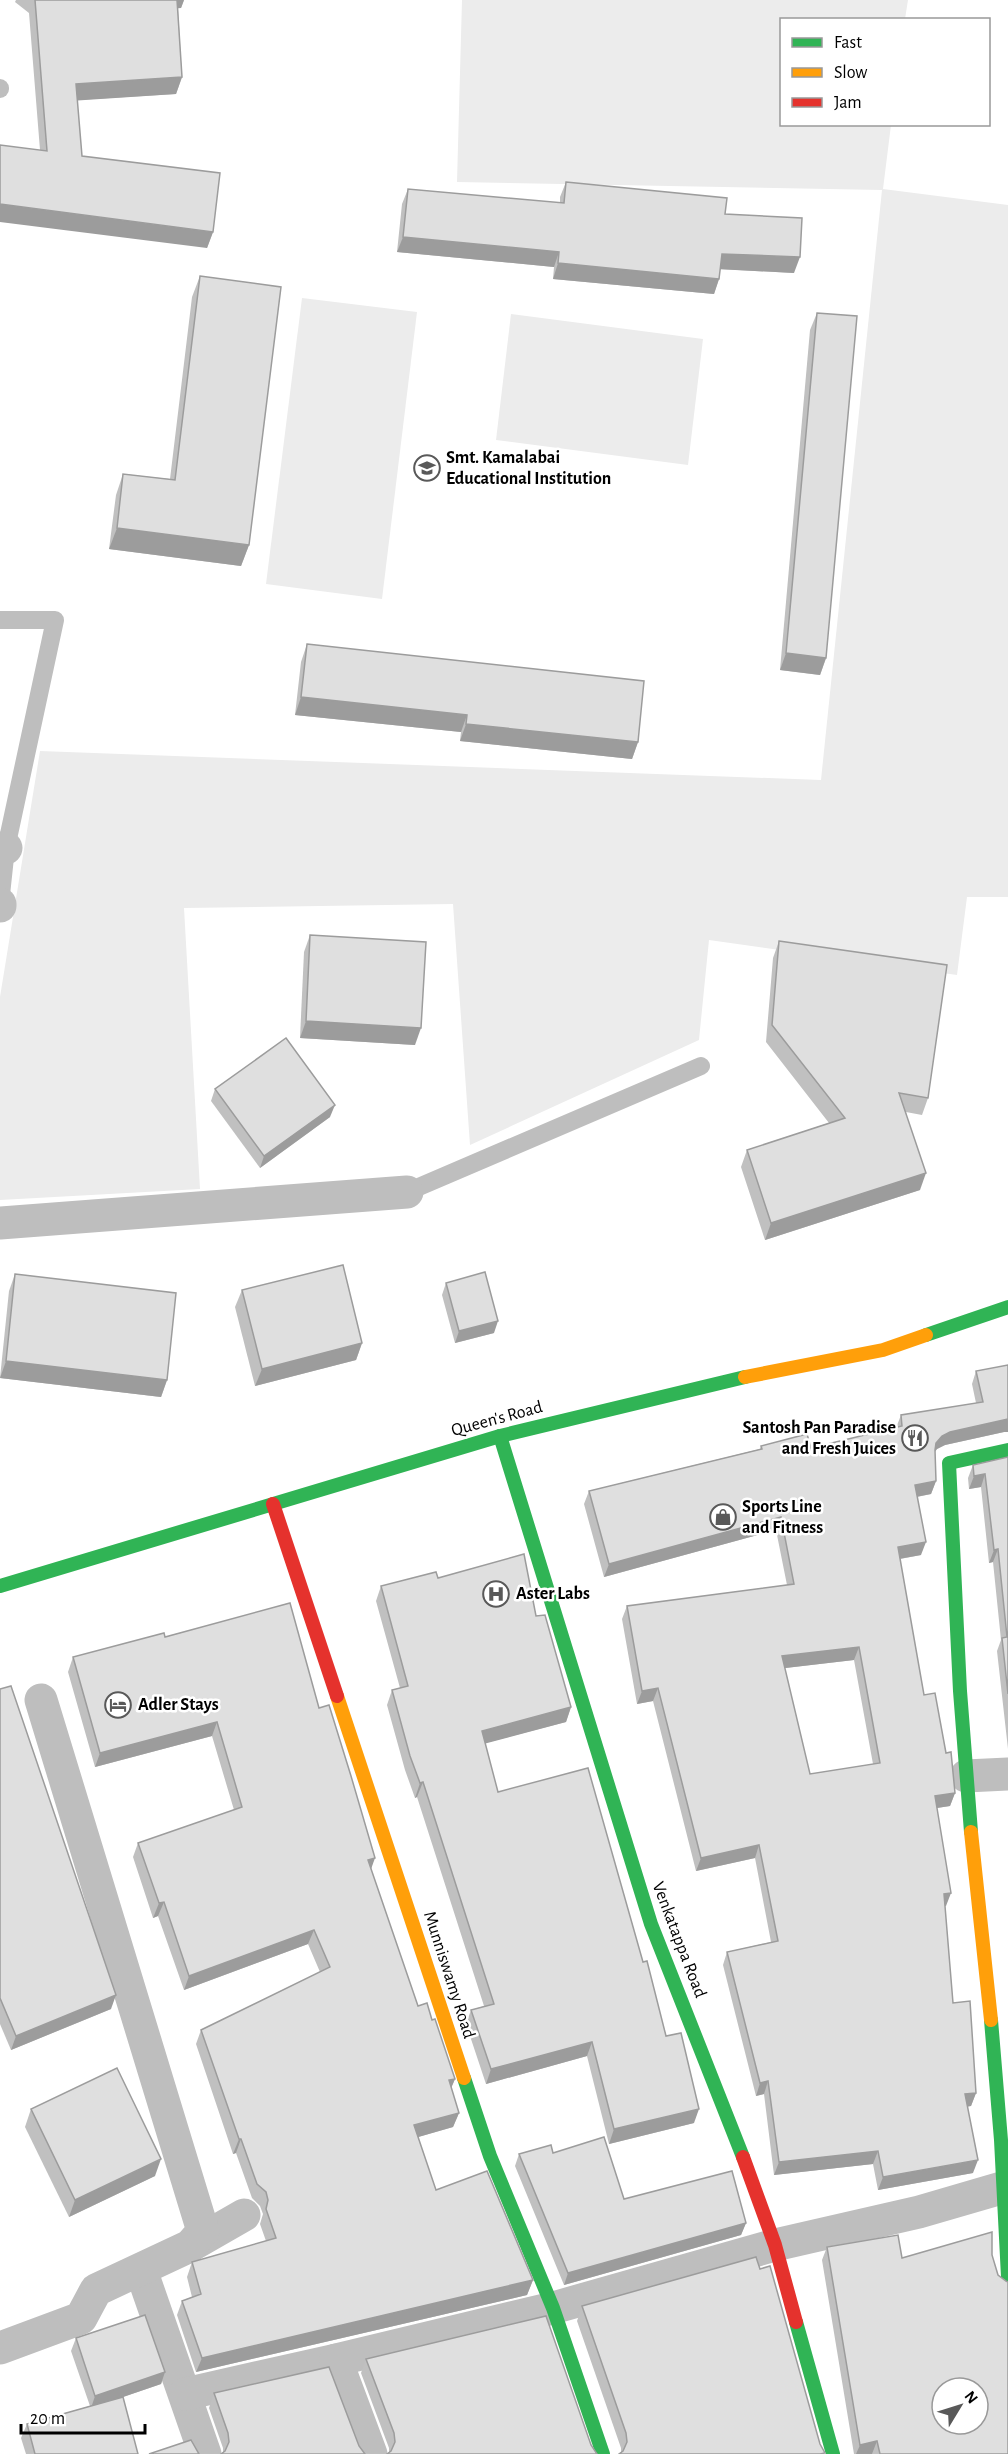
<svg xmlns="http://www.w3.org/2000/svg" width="1008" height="2454" viewBox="0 0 1008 2454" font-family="'Alegreya Sans',sans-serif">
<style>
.green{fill:#ececec}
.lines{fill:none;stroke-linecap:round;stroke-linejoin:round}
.lane{stroke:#bebebe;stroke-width:18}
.street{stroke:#bebebe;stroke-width:33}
.fast{stroke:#30b455;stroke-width:14}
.slow{stroke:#ff9f0a;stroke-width:14}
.jam{stroke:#e5322d;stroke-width:14}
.wall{fill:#c0c0c0;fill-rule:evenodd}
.shaded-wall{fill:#9c9c9c}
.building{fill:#dfdfdf;stroke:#9c9c9c;stroke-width:1.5;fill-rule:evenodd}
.labels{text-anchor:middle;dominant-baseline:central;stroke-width:5;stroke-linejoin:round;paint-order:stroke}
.poi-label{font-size:18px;font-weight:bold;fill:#000;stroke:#fff;text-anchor:start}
.street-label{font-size:18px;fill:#000;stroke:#fff}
</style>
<rect width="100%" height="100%" fill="#fff"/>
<g class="green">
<path d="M462 0H908L905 19 782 20V124L891 125 883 189 1008 205V897H967L957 975 709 940 699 1040 470 1145 453 904 184 908 200 1189 0 1200V997L40 751 821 780 882 190 457 182Z"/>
<path d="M302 298 417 312 382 599 266 584Z"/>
<path d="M511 314 703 339 688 465 496 440Z"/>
</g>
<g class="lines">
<g class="lane">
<path d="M0 88V89"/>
<path d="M0 620H55L6 848 0 904"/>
<path d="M407 1192 701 1066"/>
</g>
<g class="street">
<path d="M0 848H6"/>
<path d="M0 906V904"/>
<path d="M0 1223 407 1192"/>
<path d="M966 1776 1008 1774"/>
<path d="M190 2246 244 2215"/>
<path d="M141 2270 205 2454"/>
<path d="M0 2348 81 2318 96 2290 190 2246 203 2231 41 1700"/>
<path d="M185 2394 336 2360"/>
<path d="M371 2454 336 2360 553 2308 775 2245 919 2212 1008 2186"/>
</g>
<g class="fast">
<path d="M926 1335 1008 1307"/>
<path d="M500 1436 651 1924 743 2157"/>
<path d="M0 1586 500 1436 745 1377"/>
<path d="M971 1832 960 1691 949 1463 1008 1450"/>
<path d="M991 2020 1001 2140 1008 2277"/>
<path d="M464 2078 490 2156 553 2308 603 2454"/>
<path d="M796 2322 833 2454"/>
</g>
<g class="slow">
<path d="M745 1377 883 1350 926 1335"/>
<path d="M337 1696 464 2078"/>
<path d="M971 1832 991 2020"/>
</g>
<g class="jam">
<path d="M273 1504 337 1696"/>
<path d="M743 2157 775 2245 796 2322"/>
</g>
</g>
<g class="wall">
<path d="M16 0H184L181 8H178L182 77 176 94 77 100 82 156 213 232 207 248 40 150 29 13 15 2Z"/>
<path d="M566 182 725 214 794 273 720 269 719 279 714 294 553 279 554 267 397 252 402 204 408 189 560 203V197Z"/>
<path d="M200 276 249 545 241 566 109 549 116 495 123 474 170 479 192 297Z"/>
<path d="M817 313 826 658 820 675 780 670 810 330Z"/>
<path d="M307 644 638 742 632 759 460 741 461 732 295 715 301 662Z"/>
<path d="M310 935 415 1045 300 1038 304 952Z"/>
<path d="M779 941 928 1098 922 1115 906 1112 920 1190 765 1240 741 1167 747 1150 829 1123 766 1042 773 958Z"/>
<path d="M215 1089 330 1117 260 1168 211 1101Z"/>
<path d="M15 1274 167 1380 161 1397 0 1378 9 1291Z"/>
<path d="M446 1283 494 1333 455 1343 442 1295Z"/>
<path d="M242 1290 362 1343 356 1360 255 1386 235 1307Z"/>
<path d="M976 1371 1004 1432 945 1445 937 1449 935 1451 936 1481 931 1494 917 1497 921 1555 900 1559 924 1695 946 1753 955 1793 950 1806 937 1808 946 1906H945L953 2003 976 2093 971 2106 967 2107 973 2173 878 2190 873 2164 774 2175 764 2094 756 2096 723 1965 727 1952 771 1942 755 1858 696 1871 653 1701 637 1704 622 1619 627 1606 787 1585 776 1530 604 1577 584 1504 589 1491 760 1449 761 1446 811 1448 896 1428 901 1415 976 1403 972 1384ZM854 1660 873 1764 810 1774 785 1668Z"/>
<path d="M1008 1457V1749L997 1651 1001 1640 993 1562 989 1563 981 1487 969 1489 968 1478 973 1465Z"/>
<path d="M438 1578 536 1616 571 1707 566 1722 485 1743 498 1792 643 1962 694 2123 609 2144 587 2056 486 2084 466 2024 471 2010 484 2006 417 1797 415 1798 405 1770 387 1705 392 1690 400 1688 376 1601 381 1586Z"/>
<path d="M165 1637 319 1708 371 1870 418 2006 432 2020 455 2079 451 2088 459 2113 453 2127 418 2137 436 2190 533 2280 527 2295 196 2372 177 2315 182 2301 192 2297 187 2277 192 2262 266 2241 260 2224 263 2214 260 2206 252 2198 236 2153 233 2154 196 2044 201 2030 320 1972 308 1944 184 1990 158 1916 153 1918 133 1857 138 1843 234 1810 212 1736 95 1767 68 1672 73 1657Z"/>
<path d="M0 1689 111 2009 11 2050 0 2024Z"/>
<path d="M31 2109 155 2176 69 2217 25 2127Z"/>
<path d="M553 2153 624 2199 746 2223 741 2235 564 2285 515 2166 519 2154Z"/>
<path d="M827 2247 902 2258 992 2255 998 2275 1006 2281 1008 2454H854L822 2260Z"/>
<path d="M760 2269 820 2444 621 2452V2448L577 2321 582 2306Z"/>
<path d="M76 2338 165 2372 161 2384 120 2398 138 2454H26L21 2438 27 2424 90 2406 71 2351Z"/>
<path d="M366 2359 591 2445 389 2452V2448L361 2373Z"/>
<path d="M214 2393 359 2446 364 2453 223 2452V2448L209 2408Z"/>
</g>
<g class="shaded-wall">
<path d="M174 0H184L181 8 170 9Z"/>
<path d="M182 77 176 94 70 101 76 84Z"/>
<path d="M0 204 213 232 207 248 0 222Z"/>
<path d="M403 237 559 252 554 267 397 252Z"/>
<path d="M722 254 800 257 794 273 716 269Z"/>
<path d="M558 263 719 279 714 294 553 279Z"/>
<path d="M117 528 249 545 241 566 109 549Z"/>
<path d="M786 653 826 658 820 675 780 670Z"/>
<path d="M301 697 467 715 461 732 295 715Z"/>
<path d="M466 724 638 742 632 759 460 741Z"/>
<path d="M306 1021 421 1028 415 1045 300 1038Z"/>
<path d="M335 1105 330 1117 260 1168 264 1156Z"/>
<path d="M926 1173 920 1190 765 1240 771 1223Z"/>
<path d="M498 1321 494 1333 455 1343 459 1331Z"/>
<path d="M362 1343 356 1360 255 1386 262 1369Z"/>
<path d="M6 1361 167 1380 161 1397 0 1378Z"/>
<path d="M1008 1419V1432H1004L945 1445 937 1449 932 1456 936 1443 942 1436 950 1432Z"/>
<path d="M985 1474 981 1487 969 1489 974 1476Z"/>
<path d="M936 1481 931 1494 910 1498 915 1485Z"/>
<path d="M781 1517 776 1530 604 1577 609 1564Z"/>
<path d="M926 1542 921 1555 893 1560 898 1547Z"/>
<path d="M998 1549 993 1562 989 1563 994 1550Z"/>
<path d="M859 1647 854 1660 777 1669 782 1656Z"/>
<path d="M658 1688 653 1701 637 1704 642 1691Z"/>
<path d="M571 1707 566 1722 476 1746 482 1731Z"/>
<path d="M217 1722 212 1736 95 1767 100 1753Z"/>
<path d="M423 1782 417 1797 415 1798 420 1783Z"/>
<path d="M955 1793 950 1806 930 1809 935 1796Z"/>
<path d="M759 1845 755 1858 696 1871 701 1858Z"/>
<path d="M375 1858 370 1872 368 1860Z"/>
<path d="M951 1893 946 1906 939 1907 944 1894Z"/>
<path d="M164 1902 158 1916 153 1918 159 1903Z"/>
<path d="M314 1930 308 1944 184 1990 189 1976Z"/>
<path d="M116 1995 111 2009 11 2050 16 2036Z"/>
<path d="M592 2042 587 2056 486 2084 491 2069Z"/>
<path d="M455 2079 449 2093V2080Z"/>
<path d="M768 2081 764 2094 756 2096 760 2083Z"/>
<path d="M976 2093 971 2106 960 2107 965 2094Z"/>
<path d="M699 2109 694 2123 609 2144 614 2129Z"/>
<path d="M459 2113 453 2127 408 2140 414 2125Z"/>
<path d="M239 2139H241L236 2153 233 2154Z"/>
<path d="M878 2151 873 2164 774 2175 779 2162Z"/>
<path d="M161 2159 155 2176 69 2217 75 2200Z"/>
<path d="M978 2160 973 2173 878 2190 883 2177Z"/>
<path d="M746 2223 741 2235 564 2285 568 2273Z"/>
<path d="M533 2280 527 2295 196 2372 202 2358Z"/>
<path d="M165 2372 161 2384 91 2408 95 2396Z"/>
<path d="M877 2441 872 2454H856L860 2445Z"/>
</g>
<g class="building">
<path d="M35 0H177L182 77 76 84 82 156 220 173 213 232 0 204V145L47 151Z"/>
<path d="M566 182 727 198 725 214 802 218 800 257 722 254 719 279 558 263 559 252 403 237 408 189 564 203Z"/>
<path d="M200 276 281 287 249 545 117 528 123 474 175 480Z"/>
<path d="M817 313 857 316 826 658 786 653Z"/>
<path d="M307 644 644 681 638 742 466 724 467 715 301 697Z"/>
<path d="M310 935 426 942 421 1028 306 1021Z"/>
<path d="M779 941 947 965 928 1098 899 1093 926 1173 771 1223 747 1150 845 1118 772 1025Z"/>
<path d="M286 1038 335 1105 264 1156 215 1089Z"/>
<path d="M343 1265 362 1343 262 1369 242 1290Z"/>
<path d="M485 1272 498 1321 459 1331 446 1283Z"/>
<path d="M15 1274 176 1293 167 1380 6 1361Z"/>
<path d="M1008 1365V1419L950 1432 942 1436 936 1443 935 1450 936 1481 915 1485 926 1542 898 1547 924 1695 935 1693 946 1753 951 1752 955 1793 935 1796 951 1893 944 1894 953 2003 970 2001 976 2093 965 2094 978 2160 883 2177 878 2151 779 2162 768 2081 760 2083 727 1952 778 1941 759 1845 701 1858 658 1688 642 1691 627 1606 794 1584 781 1517 609 1564 589 1491 762 1449 761 1446 807 1434 811 1448 902 1426 901 1415 983 1402 976 1371ZM859 1647 880 1763 810 1774 782 1656Z"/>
<path d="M1008 1457V1694L1002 1638 1007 1637 998 1549 994 1550 985 1474 974 1476 973 1465Z"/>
<path d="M524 1554 536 1616 545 1615 571 1707 482 1731 498 1792 588 1768 643 1962 647 1961 666 2036 681 2033 699 2109 614 2129 592 2042 491 2069 471 2010 494 2004 423 1782 420 1783 410 1756 392 1690 408 1686 381 1586 436 1572 438 1578Z"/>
<path d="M290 1603 319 1708 329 1705 351 1776 375 1858 368 1860 418 2006 427 2003 432 2020 435 2019 455 2079 449 2080 459 2113 414 2125 436 2190 487 2171 533 2280 202 2358 182 2301 201 2294 192 2262 276 2238 266 2209 268 2200 266 2192 257 2184 241 2139H239L201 2030 330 1967 314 1930 189 1976 164 1902 159 1903 138 1843 242 1807 217 1722 100 1753 73 1657 164 1633 165 1637Z"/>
<path d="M11 1686 116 1995 16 2036 0 1998V1689Z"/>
<path d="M117 2068 161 2159 75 2200 31 2109Z"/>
<path d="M604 2137 624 2199 732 2171 746 2223 568 2273 519 2154 551 2145 553 2153Z"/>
<path d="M992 2232V2255L998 2275 1006 2281 1008 2282V2454H880L877 2441 860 2445 827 2247 898 2235 902 2258ZM942 2388H978V2424H942Z"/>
<path d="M756 2257 760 2269 770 2266 820 2444 825 2453 820 2454H619L623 2451 627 2442 626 2433 582 2306Z"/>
<path d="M145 2315 165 2372 95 2396 76 2338Z"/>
<path d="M546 2316 591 2445 597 2454H387L391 2451 395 2442 394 2433 366 2359Z"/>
<path d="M329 2367 359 2446 365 2454H221L225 2451 229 2442 228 2433 214 2393Z"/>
<path d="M123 2397 138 2454H35L27 2424Z"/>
<path d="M191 2440 199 2454H149Z"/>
</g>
<defs>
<g id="school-ring" transform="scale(1.35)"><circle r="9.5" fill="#fff" stroke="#595959" stroke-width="1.5"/><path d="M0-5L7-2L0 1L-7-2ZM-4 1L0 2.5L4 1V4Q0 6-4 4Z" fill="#595959"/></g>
<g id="restaurant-ring" transform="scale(1.35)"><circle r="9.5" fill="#fff" stroke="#595959" stroke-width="1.5"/><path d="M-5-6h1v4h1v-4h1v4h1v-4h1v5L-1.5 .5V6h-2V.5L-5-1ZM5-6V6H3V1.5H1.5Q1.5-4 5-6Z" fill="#595959"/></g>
<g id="shop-ring" transform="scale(1.35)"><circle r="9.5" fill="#fff" stroke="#595959" stroke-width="1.5"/><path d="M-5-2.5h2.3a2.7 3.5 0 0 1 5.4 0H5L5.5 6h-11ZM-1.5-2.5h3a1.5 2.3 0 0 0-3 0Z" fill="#595959"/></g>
<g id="hospital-ring" transform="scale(1.35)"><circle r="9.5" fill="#fff" stroke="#595959" stroke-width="1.5"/><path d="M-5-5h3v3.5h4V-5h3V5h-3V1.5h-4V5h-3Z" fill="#595959"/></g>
<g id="hotel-ring" transform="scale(1.35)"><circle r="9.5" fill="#fff" stroke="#595959" stroke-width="1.5"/><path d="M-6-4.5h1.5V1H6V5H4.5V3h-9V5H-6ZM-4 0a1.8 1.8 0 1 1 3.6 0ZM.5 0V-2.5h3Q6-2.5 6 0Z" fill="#595959"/></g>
</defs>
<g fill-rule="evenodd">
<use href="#school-ring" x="427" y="468"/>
<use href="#restaurant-ring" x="915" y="1438"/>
<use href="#shop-ring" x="723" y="1517"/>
<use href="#hospital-ring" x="496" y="1594"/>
<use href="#hotel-ring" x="118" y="1705"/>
</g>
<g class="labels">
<g class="poi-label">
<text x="446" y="458">Smt. Kamalabai<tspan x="446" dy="21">Educational Institution</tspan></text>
<text x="896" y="1428" text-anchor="end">Santosh Pan Paradise<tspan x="896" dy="21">and Fresh Juices</tspan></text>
<text x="742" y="1507">Sports Line<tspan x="742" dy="21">and Fitness</tspan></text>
<text x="516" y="1594">Aster Labs</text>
<text x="138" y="1705">Adler Stays</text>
</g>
<g class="street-label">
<text transform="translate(497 1419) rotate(-15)">Queen's Road</text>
<text transform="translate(679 1940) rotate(69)">Venkatappa Road</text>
<text transform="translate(449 1975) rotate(72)">Munniswamy Road</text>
</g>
</g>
<rect x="780" y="18" width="210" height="108" fill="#ffffff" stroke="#999999" stroke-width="1.5"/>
<rect x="792" y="38" width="30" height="9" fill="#30b455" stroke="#999999" stroke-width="1.5"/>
<text x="834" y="48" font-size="18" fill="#000000">Fast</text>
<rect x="792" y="68" width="30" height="9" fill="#ff9f0a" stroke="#999999" stroke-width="1.5"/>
<text x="834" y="78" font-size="18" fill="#000000">Slow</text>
<rect x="792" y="98" width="30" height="9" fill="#e5322d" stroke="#999999" stroke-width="1.5"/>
<text x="834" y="108" font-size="18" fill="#000000">Jam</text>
<g transform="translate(960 2406) rotate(52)"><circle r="28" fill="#ffffff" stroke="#999999" stroke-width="1.5"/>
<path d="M0-4.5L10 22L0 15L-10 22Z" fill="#595959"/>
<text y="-9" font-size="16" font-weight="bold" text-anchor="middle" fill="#000000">N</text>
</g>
<path d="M21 2424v9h124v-9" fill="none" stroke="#000000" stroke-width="3"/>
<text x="30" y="2424" font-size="18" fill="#000000" stroke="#ffffff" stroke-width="4.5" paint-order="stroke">20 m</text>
</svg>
